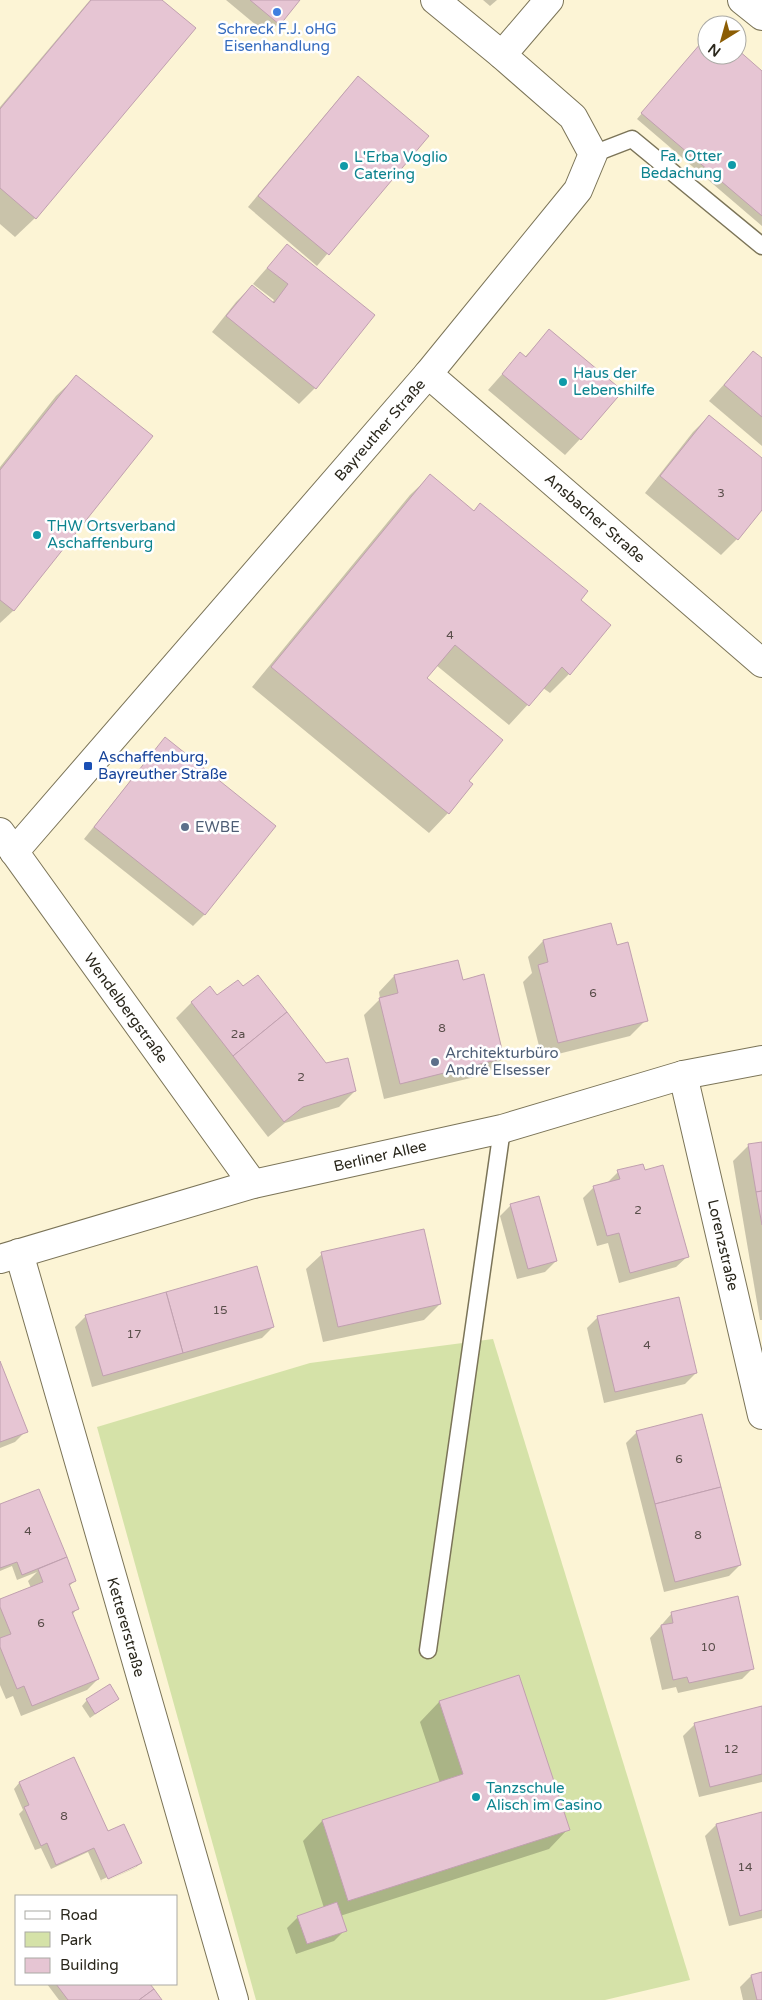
<svg xmlns="http://www.w3.org/2000/svg" width="762" height="2000" viewBox="0 0 762 2000" font-family="'Varela Round',sans-serif">
<style>
.green{fill:#d5e2a8}
.shadow{fill:#0003;fill-rule:evenodd}
.building{fill:#e6c5d3;stroke:#c0a0af}
.lines{fill:none;stroke-linecap:round;stroke-linejoin:round}
.service-casing{stroke:#7b7458;stroke-width:19}
.minor-casing{stroke:#7b7458;stroke-width:30}
.service{stroke:#fff;stroke-width:16}
.minor{stroke:#fff;stroke-width:28}
.shop-dot{fill:#3f7fe0;stroke:#fff;stroke-width:2}
.culture-dot{fill:#0f9aa8;stroke:#fff;stroke-width:2}
.transit-dot{fill:#1a4fb4;stroke:#fff;stroke-width:2}
.service-dot{fill:#5c6f8a;stroke:#fff;stroke-width:2}
.labels{text-anchor:middle;dominant-baseline:central;stroke-width:5;stroke-linejoin:round;paint-order:stroke}
.number-label{font-size:12px;fill:#594e4a}
.shop-label{font-size:15px;fill:#366cbe;stroke:#fff}
.culture-label{font-size:15px;fill:#0d838f;stroke:#fff;text-anchor:start}
.street-label{font-size:15px;fill:#2a271c;stroke:#fff}
.transit-label{font-size:15px;fill:#164399;stroke:#fff;text-anchor:start}
.service-label{font-size:15px;fill:#4e5e75;stroke:#fff;text-anchor:start}
</style>
<rect width="100%" height="100%" fill="#fcf4d5"/>
<path class="green" d="M493 1339 690 1980 605 2000H256L97 1427 310 1363Z"/>
<g class="shadow">
<path d="M90 0H160L35 218 15 237 0 224V107Z"/>
<path d="M226 0H299L268 35Z"/>
<path d="M483 0H497L490 6Z"/>
<path d="M707 37V55H737V51L762 72V226L637 119Z"/>
<path d="M347 89 427 136 317 266 248 207Z"/>
<path d="M287 245 374 315 315 388 299 404 212 332 236 302 252 286 272 303 274 300 253 284Z"/>
<path d="M549 331 580 439 565 455 488 390 520 354 524 358Z"/>
<path d="M753 352 762 360V446L709 401Z"/>
<path d="M76 377 151 437 13 611 0 623V467L56 396Z"/>
<path d="M709 416 762 460V508L737 539 721 555 645 493 693 432Z"/>
<path d="M430 476 473 512 480 504 579 600 569 674 550 693 543 688 509 725 436 665 426 678 468 781 448 813 429 833 252 687 410 495Z"/>
<path d="M166 739 274 826 204 915 193 926 84 839 155 750Z"/>
<path d="M543 941 616 946 646 1020 630 1036 542 1058 523 982 532 973 528 957Z"/>
<path d="M394 976 462 981 503 1058 487 1074 384 1099 364 1015 380 999 379 992Z"/>
<path d="M217 997 325 1065 355 1091 339 1107 285 1123 268 1137 176 1018 192 1002Z"/>
<path d="M762 1143V1320H760L733 1161 749 1145Z"/>
<path d="M618 1172 688 1256 676 1267 619 1283 608 1243 597 1246 583 1198 594 1187 607 1183Z"/>
<path d="M511 1205 556 1261 545 1272 517 1279 500 1216Z"/>
<path d="M322 1254 440 1304 424 1320 323 1342 306 1269Z"/>
<path d="M86 1316 273 1327 262 1338 92 1387 75 1327Z"/>
<path d="M598 1317 696 1373 685 1384 604 1403 587 1328Z"/>
<path d="M0 1364 26 1431 15 1442 0 1448Z"/>
<path d="M637 1432 740 1565 729 1576 664 1592 626 1443Z"/>
<path d="M38 1491 75 1581 68 1587 77 1609 72 1615 98 1679 87 1690 21 1716 13 1696 6 1699 0 1685V1601L31 1588 28 1581 37 1572 17 1580 12 1566 0 1571V1506Z"/>
<path d="M672 1613 753 1668 742 1679 678 1693 676 1687 662 1690 650 1638Z"/>
<path d="M519 1677 568 1829 549 1849 340 1916 345 1930 334 1941 296 1954 287 1928 298 1917 324 1908 303 1841 322 1821 440 1783 420 1722 439 1702Z"/>
<path d="M118 1698 90 1718 82 1706 87 1700Z"/>
<path d="M762 1708V1782L699 1797 683 1736 694 1725Z"/>
<path d="M74 1759 107 1833 141 1863 135 1868 102 1883 88 1852 51 1869 41 1848 35 1850 19 1814 23 1810 14 1789 19 1783ZM136 1864V1867L102 1883 101 1880Z"/>
<path d="M762 1813V1918L729 1926 705 1836 716 1825Z"/>
<path d="M762 1974V2000H743L740 1987 751 1976Z"/>
<path d="M47 1984H148L160 2000H59Z"/>
</g>
<g class="building">
<path d="M91 0H162L196 28 36 219 0 188V109Z"/>
<path d="M250 0H300L280 25Z"/>
<path d="M707 36V55H737V49L762 71V216L641 113Z"/>
<path d="M358 76 429 136 329 255 258 196Z"/>
<path d="M287 244 375 315 316 389 226 316 252 285 274 303 288 284 267 268Z"/>
<path d="M549 329 623 391 581 440 502 374 520 352 526 357Z"/>
<path d="M753 351 762 358V417L724 385Z"/>
<path d="M76 375 153 436 14 611 0 600V470Z"/>
<path d="M709 415 762 458V510L738 540 660 476Z"/>
<path d="M430 474 474 511 480 503 588 591 581 600 611 625 570 675 562 667 529 706 455 645 427 678 503 740 469 781 473 784 449 814 271 667Z"/>
<path d="M165 737 276 826 205 915 94 827Z"/>
<path d="M611 923 617 945 628 942 648 1021 558 1043 538 965 548 962 543 940Z"/>
<path d="M458 960 463 980 484 974 504 1058 400 1084 379 998 398 993 394 975Z"/>
<path d="M258 975 287 1012 233 1056 191 1002 210 986 217 995 238 980 243 986Z"/>
<path d="M287 1012 326 1063 348 1058 356 1091 303 1107 284 1122 233 1056Z"/>
<path d="M762 1142V1191L756 1192 748 1144Z"/>
<path d="M643 1164 645 1170 663 1165 689 1257 630 1273 619 1233 607 1236 593 1186 620 1179 617 1170Z"/>
<path d="M762 1191V1225L756 1192Z"/>
<path d="M539 1196 557 1261 528 1269 510 1204Z"/>
<path d="M424 1229 441 1304 338 1327 321 1252Z"/>
<path d="M257 1266 274 1327 183 1353 166 1292Z"/>
<path d="M166 1292 183 1353 103 1376 85 1315Z"/>
<path d="M679 1297 697 1373 615 1392 597 1316Z"/>
<path d="M0 1361 28 1432 0 1442Z"/>
<path d="M702 1414 721 1487 655 1504 636 1431Z"/>
<path d="M721 1487 741 1565 675 1582 655 1504Z"/>
<path d="M39 1489 67 1557 22 1575 17 1562 0 1568V1504Z"/>
<path d="M67 1557 76 1581 69 1584 79 1609 72 1612 99 1679 32 1706 24 1686 17 1689 0 1647V1638L11 1634 0 1607V1599L43 1582 38 1569Z"/>
<path d="M738 1596 754 1669 689 1683 687 1677 673 1680 661 1625 673 1623 671 1612Z"/>
<path d="M519 1675 570 1830 348 1901 322 1820 463 1774 439 1701Z"/>
<path d="M110 1684 119 1699 95 1714 86 1699Z"/>
<path d="M762 1706V1774L710 1787 694 1723Z"/>
<path d="M74 1757 108 1831 124 1824 142 1863 108 1879 94 1848 56 1865 47 1843 41 1846 24 1807 29 1805 19 1782Z"/>
<path d="M762 1812V1910L740 1916 716 1824Z"/>
<path d="M337 1902 347 1931 307 1944 297 1916Z"/>
<path d="M762 1972V2000H757L751 1975Z"/>
<path d="M56 1984H150L154 1989 139 2000H68Z"/>
<path d="M154 1989 162 2000H139Z"/>
</g>
<g class="lines">
<g class="service-casing">
<g id="service">
<path d="M593 154 632 139 762 246"/>
<path d="M428 1650 502 1129"/>
</g>
</g>
<g class="minor-casing">
<g id="minor">
<path d="M435 0 502 55"/>
<path d="M742 0 762 16"/>
<path d="M428 374 762 663"/>
<path d="M0 832 253 1184"/>
<path d="M14 852 428 374 578 190 593 154 573 117 502 55 549 0"/>
<path d="M683 1075 762 1415"/>
<path d="M19 1253 234 2000"/>
<path d="M0 1259 253 1184 502 1129 683 1075 762 1060"/>
</g>
</g>
<use href="#service" class="service"/>
<use href="#minor" class="minor"/>
</g>
<circle class="shop-dot" cx="277" cy="12" r="5"/>
<g class="culture-dot">
<circle cx="732" cy="165" r="5"/>
<circle cx="344" cy="166" r="5"/>
<circle cx="563" cy="382" r="5"/>
<circle cx="37" cy="535" r="5"/>
<circle cx="476" cy="1797" r="5"/>
</g>
<rect class="transit-dot" x="83" y="761" width="10" height="10" rx="2.5"/>
<g class="service-dot">
<circle cx="185" cy="827" r="5"/>
<circle cx="435" cy="1062" r="5"/>
</g>
<g class="labels">
<g class="number-label">
<text x="721" y="493">3</text>
<text x="450" y="635">4</text>
<text x="593" y="993">6</text>
<text x="442" y="1028">8</text>
<text x="238" y="1034">2a</text>
<text x="301" y="1077">2</text>
<text x="638" y="1210">2</text>
<text x="220" y="1310">15</text>
<text x="134" y="1334">17</text>
<text x="647" y="1345">4</text>
<text x="679" y="1459">6</text>
<text x="28" y="1531">4</text>
<text x="698" y="1535">8</text>
<text x="41" y="1623">6</text>
<text x="708" y="1647">10</text>
<text x="731" y="1749">12</text>
<text x="64" y="1816">8</text>
<text x="745" y="1867">14</text>
</g>
<g class="shop-label">
<text x="277" y="29">Schreck F.J. oHG<tspan x="277" dy="17">Eisenhandlung</tspan></text>
</g>
<g class="culture-label">
<text x="722" y="156" text-anchor="end">Fa. Otter<tspan x="722" dy="17">Bedachung</tspan></text>
<text x="354" y="157">L'Erba Voglio<tspan x="354" dy="17">Catering</tspan></text>
<text x="573" y="373">Haus der<tspan x="573" dy="17">Lebenshilfe</tspan></text>
<text x="47" y="526">THW Ortsverband<tspan x="47" dy="17">Aschaffenburg</tspan></text>
<text x="486" y="1788">Tanzschule<tspan x="486" dy="17">Alisch im Casino</tspan></text>
</g>
<g class="street-label">
<text transform="translate(380 430) rotate(-49)">Bayreuther Straße</text>
<text transform="translate(595 518) rotate(41)">Ansbacher Straße</text>
<text transform="translate(126 1008) rotate(54)">Wendelbergstraße</text>
<text transform="translate(380 1156) rotate(-13)">Berliner Allee</text>
<text transform="translate(723 1245) rotate(77)">Lorenzstraße</text>
<text transform="translate(126 1627) rotate(74)">Kettererstraße</text>
</g>
<g class="transit-label">
<text x="98" y="757">Aschaffenburg,<tspan x="98" dy="17">Bayreuther Straße</tspan></text>
</g>
<g class="service-label">
<text x="195" y="827">EWBE</text>
<text x="445" y="1053">Architekturbüro<tspan x="445" dy="17">André Elsesser</tspan></text>
</g>
</g>
<rect x="15" y="1895" width="162" height="90" fill="#ffffff" stroke="#aaa9a4"/>
<rect x="25" y="1911" width="25" height="8" fill="#ffffff" stroke="#aaa9a4"/>
<text x="60" y="1920" font-size="15" fill="#2a271c">Road</text>
<rect x="25" y="1932" width="25" height="15" fill="#d5e2a8" stroke="#aaa9a4"/>
<text x="60" y="1945" font-size="15" fill="#2a271c">Park</text>
<rect x="25" y="1958" width="25" height="15" fill="#e6c5d3" stroke="#aaa9a4"/>
<text x="60" y="1970" font-size="15" fill="#2a271c">Building</text>
<g transform="translate(722 40) rotate(217)"><circle r="24" fill="#ffffff" stroke="#aaa9a4"/>
<path d="M0-4L9 19L0 12L-9 19Z" fill="#8c5d04"/>
<text y="-8" font-size="14" font-weight="bold" text-anchor="middle" fill="#2a271c">N</text>
</g>
</svg>
